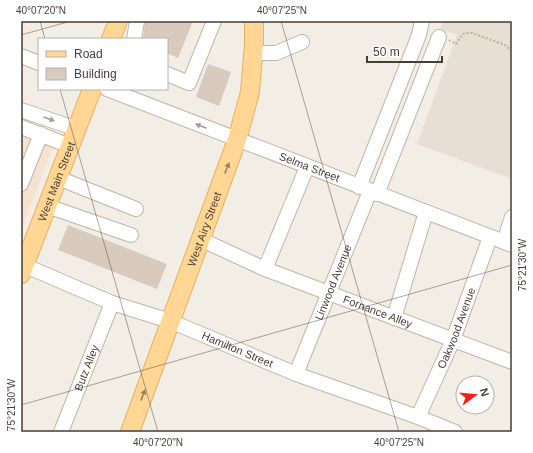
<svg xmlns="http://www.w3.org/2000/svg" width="533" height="453" viewBox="0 0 533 453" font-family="Helvetica,sans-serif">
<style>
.residential{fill:#e7dfd3}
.commercial{fill:#f6e2d0}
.building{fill:#d8cbbd}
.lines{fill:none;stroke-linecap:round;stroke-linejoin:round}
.minor-casing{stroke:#bfb5a8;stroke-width:16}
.major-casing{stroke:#e7b160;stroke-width:20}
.path{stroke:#c1af98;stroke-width:2;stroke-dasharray:2 2;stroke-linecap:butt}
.minor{stroke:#fff;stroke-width:14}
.major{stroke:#ffd693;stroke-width:18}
.oneway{fill:#a29e9a}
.oneway2{fill:#99825f}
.ticks{fill:none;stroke:#463e35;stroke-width:1;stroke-opacity:0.45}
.labels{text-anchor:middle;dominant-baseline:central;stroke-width:3.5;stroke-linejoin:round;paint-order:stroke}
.street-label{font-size:11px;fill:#463e35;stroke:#fff}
.neatline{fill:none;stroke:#463e35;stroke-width:1.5}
.ticks-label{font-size:10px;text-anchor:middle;fill:#463e35}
</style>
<rect width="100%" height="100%" fill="#f3eee5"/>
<path class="residential" d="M443 21H512V179L417 144 457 35 440 29Z"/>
<path class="commercial" d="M21 124 57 137 21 231Z"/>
<g class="building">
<path d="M145 21H193L178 58 167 53V39H143Z"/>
<path d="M208 64 231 72 219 106 196 97Z"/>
<path d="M68 225 167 264 157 289 58 250Z"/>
</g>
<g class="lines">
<g class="minor-casing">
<g id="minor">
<path d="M134 39 137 21"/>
<path d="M253 53H276L302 42"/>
<path d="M21 56 39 63"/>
<path d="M167 74 189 83 214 21"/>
<path id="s1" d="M107 89 512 245"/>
<path d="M21 110 77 129"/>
<path d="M21 127 70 146"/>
<path d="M58 178 136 209"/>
<path d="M21 184 41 134"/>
<path d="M359 187 419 35 422 21"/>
<path d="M377 194 439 37"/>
<path d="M47 206 131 235"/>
<path id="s2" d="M200 239 265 269 512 362"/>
<path d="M504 242 512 217"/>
<path id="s3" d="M21 264 112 303 170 321 296 374 418 417 455 432"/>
<path d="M265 269 307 167"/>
<path d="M394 318 426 212"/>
<path id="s4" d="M296 374 370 191"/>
<path id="s5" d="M418 417 453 340 490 237"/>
<path id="s6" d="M61 432 112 303"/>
</g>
</g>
<g class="major-casing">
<g id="major">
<path d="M111 39 118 21"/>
<path id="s7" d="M21 274 92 89"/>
<path id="s8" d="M130 432 237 140 250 92 254 44V21"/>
</g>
</g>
<path class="path" d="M449 40 456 44 462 35 465 33H472L505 45 512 51"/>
<use href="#minor" class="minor"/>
<use href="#major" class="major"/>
</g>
<defs><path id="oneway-solid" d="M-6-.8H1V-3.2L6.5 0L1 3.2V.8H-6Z"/></defs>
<g class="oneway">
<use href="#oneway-solid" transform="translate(49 119) rotate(19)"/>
<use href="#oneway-solid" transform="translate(201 126) rotate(-159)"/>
</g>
<g class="oneway2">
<use href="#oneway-solid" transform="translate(227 168) rotate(-69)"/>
<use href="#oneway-solid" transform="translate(143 395) rotate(-70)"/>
</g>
<path class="ticks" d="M40 21 45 39M281 21 399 432M21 35 71 21M60 89 158 432M21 405 512 265"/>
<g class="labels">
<g class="street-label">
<text stroke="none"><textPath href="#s1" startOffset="217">Selma Street</textPath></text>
<text stroke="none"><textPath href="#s7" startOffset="99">West Main Street</textPath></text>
<text stroke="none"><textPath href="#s8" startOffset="216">West Airy Street</textPath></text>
<text stroke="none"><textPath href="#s4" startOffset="99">Linwood Avenue</textPath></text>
<text stroke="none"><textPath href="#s2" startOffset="192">Fornance Alley</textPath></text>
<text stroke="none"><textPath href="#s5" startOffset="97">Oakwood Avenue</textPath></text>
<text stroke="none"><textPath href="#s3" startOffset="233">Hamilton Street</textPath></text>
<text stroke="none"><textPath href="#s6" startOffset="69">Butz Alley</textPath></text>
</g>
</g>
<rect width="533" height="453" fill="none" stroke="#ffffff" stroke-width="44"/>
<rect x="38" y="38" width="130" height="52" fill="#ffffff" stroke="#b5b2ae"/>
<rect x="46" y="51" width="20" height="6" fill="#ffd693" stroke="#b5b2ae"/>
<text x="74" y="58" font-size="12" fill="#463e35">Road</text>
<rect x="46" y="68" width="20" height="12" fill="#d8cbbd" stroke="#b5b2ae"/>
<text x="74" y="78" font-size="12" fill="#463e35">Building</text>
<g transform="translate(475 395) rotate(74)"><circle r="19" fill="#ffffff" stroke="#b5b2ae"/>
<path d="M0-3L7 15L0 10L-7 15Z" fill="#ff1d11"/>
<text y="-6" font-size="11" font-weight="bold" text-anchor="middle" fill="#463e35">N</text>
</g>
<path d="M367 56v6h75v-6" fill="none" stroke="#463e35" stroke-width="2"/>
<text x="373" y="56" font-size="12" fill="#463e35" stroke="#ffffff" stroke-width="3" paint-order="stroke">50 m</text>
<rect x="22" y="22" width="489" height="409" class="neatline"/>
<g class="ticks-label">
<text x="41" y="14">40°07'20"N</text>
<text x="282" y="14">40°07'25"N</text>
<text transform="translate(522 265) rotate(-90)" y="4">75°21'30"W</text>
<text transform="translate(11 405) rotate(-90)" y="4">75°21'30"W</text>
<text x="158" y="446">40°07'20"N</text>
<text x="399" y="446">40°07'25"N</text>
</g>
</svg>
